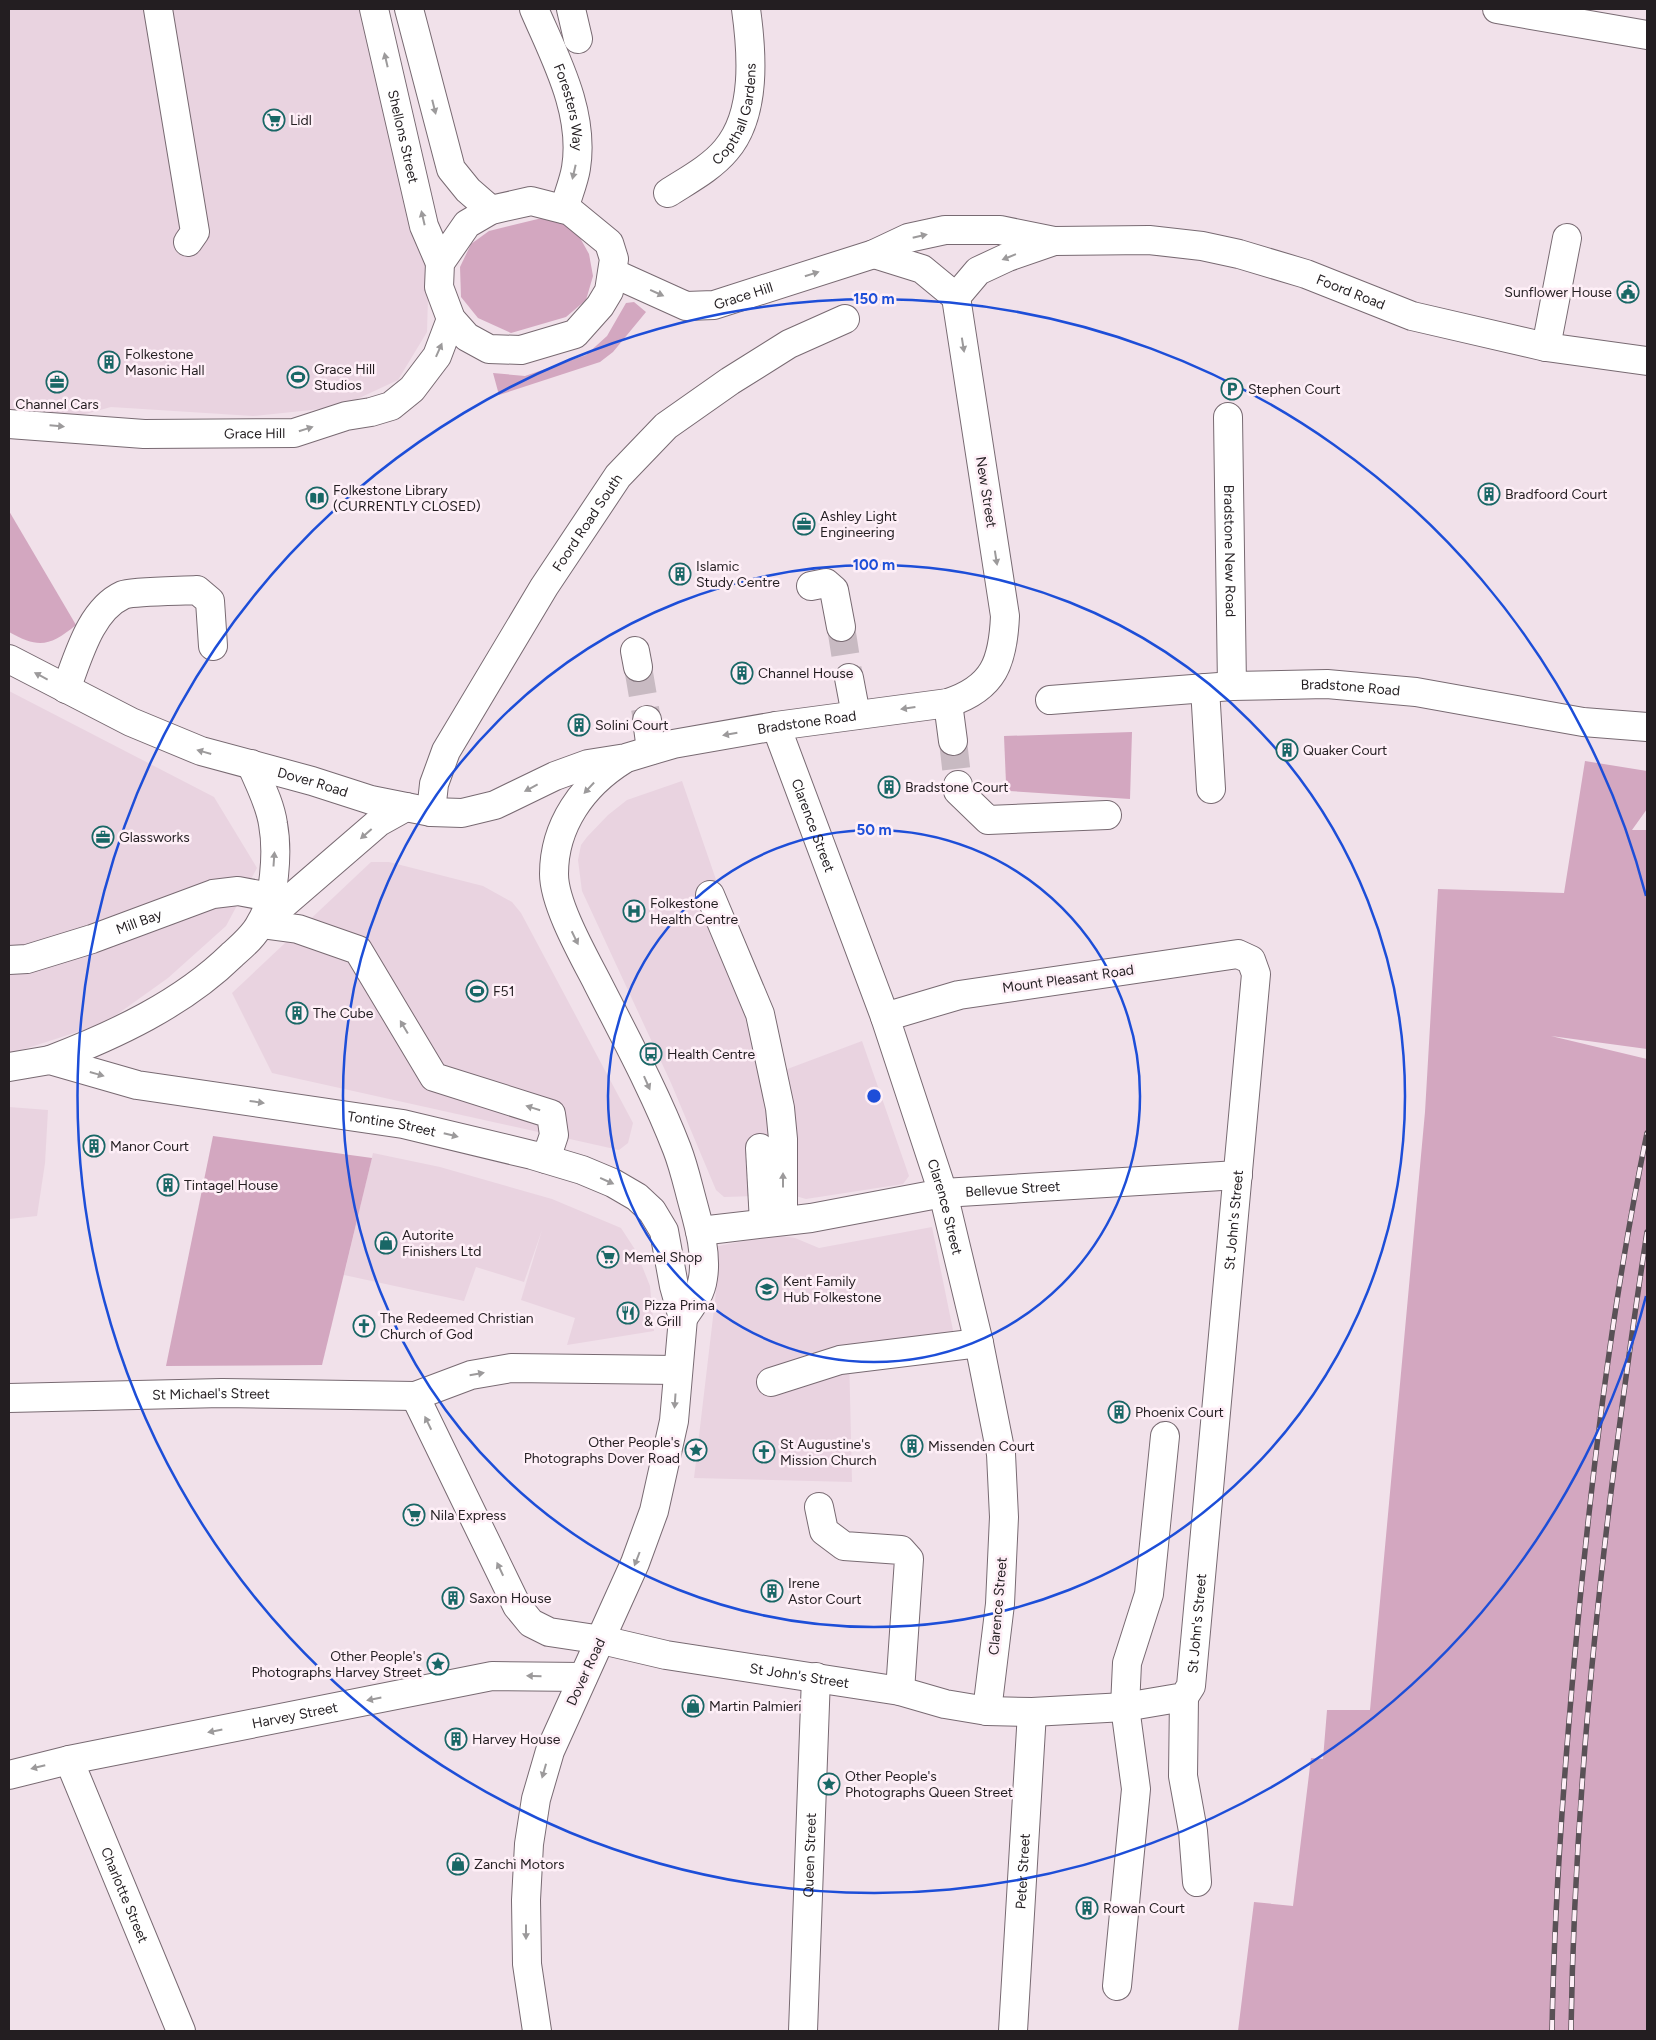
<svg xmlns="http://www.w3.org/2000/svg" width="1656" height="2040" viewBox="0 0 1656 2040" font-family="Figtree,sans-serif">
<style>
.built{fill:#e9d3e0}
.green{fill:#d3a7c0}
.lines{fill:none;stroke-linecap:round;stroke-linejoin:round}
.minor-tunnel{stroke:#c8bac2;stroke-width:28;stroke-dasharray:28 14;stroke-linecap:butt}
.minor-casing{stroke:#786a72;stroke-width:30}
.major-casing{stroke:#786a72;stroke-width:30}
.minor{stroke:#fff;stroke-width:28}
.major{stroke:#fff;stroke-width:28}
.rail-casing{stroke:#595156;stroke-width:5.5}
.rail{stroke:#feeff7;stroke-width:4;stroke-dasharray:11;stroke-linecap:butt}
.oneway{fill:#9c9a9b}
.ring{fill:none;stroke:#1d4ed8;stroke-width:2.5}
.labels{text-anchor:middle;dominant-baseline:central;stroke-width:5;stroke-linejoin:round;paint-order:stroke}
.street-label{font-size:14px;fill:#231e21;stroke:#feeff7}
.poi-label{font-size:14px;fill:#231e21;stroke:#feeff7;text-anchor:start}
.centre{fill:#1d4ed8;stroke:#feeff7;stroke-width:2.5}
.ring-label{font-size:15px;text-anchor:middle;font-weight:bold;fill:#1d4ed8;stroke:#feeff7;stroke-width:5;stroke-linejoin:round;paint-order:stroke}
</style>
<rect width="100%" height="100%" fill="#f1e1ea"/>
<g class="built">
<path d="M9 9H378L429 262 427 332 398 380 340 407 253 416 111 407 9 435Z"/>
<path d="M9 691 214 797 257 868 226 926 168 978 105 1023 9 1054Z"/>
<path d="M682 781 782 1071 862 1041 909 1176 903 1184 806 1199 792 1195 724 1197 716 1190 671 1083 582 891 578 860 581 845 587 837 608 815 627 800Z"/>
<path d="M371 862H389L483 886 512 902 521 913 633 1123 628 1143 619 1150 272 1073 232 993Z"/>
<path d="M9 1107 48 1110 45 1163 37 1216 9 1219Z"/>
<path d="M373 1153 440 1167 552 1199 621 1228 636 1251 650 1286 654 1331 567 1345 575 1318 521 1300 542 1230 524 1282 476 1267 464 1301 344 1275Z"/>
<path d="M932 1227 954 1335 849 1353 852 1482 694 1478 716 1292 713 1247 775 1235 795 1238 819 1248Z"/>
</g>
<g class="green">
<path d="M542 218 566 223 579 236 589 254 593 276 586 300 566 317 511 333 478 318 461 297 460 267 471 244 489 231Z"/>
<path d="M634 302 646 312 613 352 600 362 499 395 493 373 525 376 586 355 607 336 626 303Z"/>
<path d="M9 511 76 625C50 646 39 649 9 632Z"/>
<path d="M1132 732 1130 799 1009 791 1006 783 1004 736Z"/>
<path d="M1585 761 1647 771V809L1632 830H1647V1049L1551 1036 1647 1059V2031H1238L1254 1902 1293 1906 1311 1758 1323 1759 1327 1710H1370L1425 1112 1438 889 1564 893Z"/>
<path d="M213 1136 372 1158 322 1365 166 1366Z"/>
</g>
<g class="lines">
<g class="minor-tunnel">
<path d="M841 627 849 678"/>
<path d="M638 667 647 720"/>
<path d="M953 741 958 785"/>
</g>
<g class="minor-casing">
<g id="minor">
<path d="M158 9 195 232 188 242"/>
<path d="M409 9 451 169 468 190 491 210"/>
<path d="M571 9 578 39"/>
<path d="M1497 9 1647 35"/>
<path id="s1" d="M668 193C688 180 711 168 726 150 757 114 752 52 746 9"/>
<path d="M1546 347 1567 238"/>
<path id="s2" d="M1228 417 1232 686"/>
<path d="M811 586 826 583 834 590 841 627"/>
<path d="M635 651 638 667"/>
<path d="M849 678 856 715"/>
<path d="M1205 688 1211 789"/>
<path d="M66 689C78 658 90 610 123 595 133 591 183 591 197 590L210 601 213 646"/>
<path id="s3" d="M1050 700 1232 686 1327 684 1416 692 1583 722 1647 727"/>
<path d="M948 703 953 741"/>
<path d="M647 720 651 750"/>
<path id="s4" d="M776 726 885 1017 943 1193 979 1343 1001 1454 1004 1517 1000 1604 987 1711"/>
<path d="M958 785V791L988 820 1107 815"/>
<path id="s5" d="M431 812 434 784 446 751 544 587 618 476 666 426 730 381 789 344 845 319"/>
<path d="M710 895 760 1014 780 1108 783 1139V1220"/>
<path d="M262 923 379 822 406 807"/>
<path d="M261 924 298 929 358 950 434 1077 551 1114 554 1135 546 1159"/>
<path id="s6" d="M9 960 27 959 92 939 213 894 238 891 270 897"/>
<path d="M760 1148 764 1223"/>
<path id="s7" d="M700 1231 811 1218 943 1193 1238 1175"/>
<path d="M771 1382 840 1360 979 1343"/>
<path id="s8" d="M415 1396 517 1606 531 1623 549 1632 602 1640 666 1655 900 1691 945 1704 987 1711 1032 1712 1125 1707 1184 1697 1191 1686 1256 974 1251 960 1238 954 959 995 885 1017"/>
<path id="s9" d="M9 1398 222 1393 415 1396 471 1375 511 1368 677 1370"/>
<path d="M819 1507 824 1531 844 1546 901 1550 909 1559 900 1691"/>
<path d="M1184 1697 1183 1776 1193 1831 1197 1882"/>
<path id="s10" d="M69 1760 181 2031"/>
<path id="s11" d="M9 1775 69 1760 492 1676 583 1677"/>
<path d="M1117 1986 1136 1789 1125 1707 1127 1663 1149 1594 1165 1436"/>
<path id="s12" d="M803 2031 816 1677"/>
<path id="s13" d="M1013 2031 1032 1712"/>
</g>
</g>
<g class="major-casing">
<g id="major">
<path id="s14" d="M374 9 424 226 440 263"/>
<path id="s15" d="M534 9C555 58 585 112 576 168 574 181 568 195 564 209"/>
<path d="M531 201 570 211 609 243 614 259 609 291 600 306 575 334 521 350 489 349 467 337 451 319 439 287 440 263 467 224 491 210Z"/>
<path d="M874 254 922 269 956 297"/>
<path id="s16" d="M613 273 686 306 714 305 874 254 908 238 945 230H1000L1054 241 1149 240 1202 246 1239 254 1306 274 1412 316 1546 347 1647 361"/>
<path d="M956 297 978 271 1008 257 1054 241"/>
<path id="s17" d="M9 424 144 434 294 433 346 416 371 412 391 406 412 389 437 356 451 319"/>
<path id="s18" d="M9 659 131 722 201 751 312 781 371 800 431 812 462 813 495 805 555 776 588 764 626 758 673 744 776 726 948 703C994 688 1003 662 1005 616L956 297"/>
<path d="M623 760C583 785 554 825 554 874 554 904 583 955 597 982 625 1037 655 1092 677 1149 684 1167 688 1186 693 1204 699 1226 707 1254 703 1278 701 1294 692 1305 683 1318"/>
<path d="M50 1060C115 1035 182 1004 232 955 242 946 254 936 260 924 275 901 278 851 273 824 270 803 259 783 251 764"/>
<path id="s19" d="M9 1067 50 1060 137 1085 403 1124 532 1155 582 1170 613 1183 637 1197 652 1211 664 1231 674 1286 683 1318 674 1421 654 1511 635 1563 550 1751 536 1799 529 1844 526 1900 527 1964 537 2031"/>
</g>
</g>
<use href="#minor" class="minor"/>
<use href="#major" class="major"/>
<g class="rail-casing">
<g id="rail">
<path d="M1552 2031C1554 1908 1563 1786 1574 1664 1590 1487 1611 1308 1647 1133"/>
<path d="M1571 2031C1575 1763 1607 1496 1647 1232"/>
</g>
</g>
<use href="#rail" class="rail"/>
</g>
<defs><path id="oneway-solid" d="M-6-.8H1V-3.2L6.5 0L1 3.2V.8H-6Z" transform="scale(1.25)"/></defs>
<g class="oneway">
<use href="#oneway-solid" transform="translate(386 60) rotate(-103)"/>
<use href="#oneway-solid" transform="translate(434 107) rotate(76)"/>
<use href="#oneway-solid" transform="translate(574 172) rotate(103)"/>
<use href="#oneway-solid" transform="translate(423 218) rotate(-103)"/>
<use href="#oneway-solid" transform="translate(920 236) rotate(-13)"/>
<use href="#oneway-solid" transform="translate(1009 257) rotate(158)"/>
<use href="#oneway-solid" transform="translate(812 274) rotate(-18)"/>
<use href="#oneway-solid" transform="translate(657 293) rotate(24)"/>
<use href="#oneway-solid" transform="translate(963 345) rotate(81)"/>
<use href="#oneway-solid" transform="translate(439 350) rotate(-66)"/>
<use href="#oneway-solid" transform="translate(57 426) rotate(5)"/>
<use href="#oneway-solid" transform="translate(306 429) rotate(-18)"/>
<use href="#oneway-solid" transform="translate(996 558) rotate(81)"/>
<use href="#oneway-solid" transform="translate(41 676) rotate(-152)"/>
<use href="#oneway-solid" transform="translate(908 708) rotate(172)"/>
<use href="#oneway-solid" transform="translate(730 734) rotate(170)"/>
<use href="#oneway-solid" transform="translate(204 752) rotate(-164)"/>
<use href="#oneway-solid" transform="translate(531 788) rotate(152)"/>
<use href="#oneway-solid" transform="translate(589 788) rotate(133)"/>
<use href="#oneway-solid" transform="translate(366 834) rotate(139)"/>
<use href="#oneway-solid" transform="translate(274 859) rotate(-86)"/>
<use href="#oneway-solid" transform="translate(575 938) rotate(64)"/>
<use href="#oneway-solid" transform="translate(404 1027) rotate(-121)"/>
<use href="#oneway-solid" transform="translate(97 1074) rotate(16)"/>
<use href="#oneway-solid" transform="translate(647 1083) rotate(66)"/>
<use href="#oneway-solid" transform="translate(257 1102) rotate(8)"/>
<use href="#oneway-solid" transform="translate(533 1108) rotate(-163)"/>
<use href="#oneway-solid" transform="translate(451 1135) rotate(14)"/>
<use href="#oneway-solid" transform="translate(783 1180) rotate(-90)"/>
<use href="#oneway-solid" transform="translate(607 1181) rotate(24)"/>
<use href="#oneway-solid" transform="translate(477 1374) rotate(-10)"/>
<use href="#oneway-solid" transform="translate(675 1401) rotate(94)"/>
<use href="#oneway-solid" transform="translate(428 1423) rotate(-116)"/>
<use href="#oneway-solid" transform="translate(637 1559) rotate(111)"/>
<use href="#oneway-solid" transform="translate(500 1569) rotate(-115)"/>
<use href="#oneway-solid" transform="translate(534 1676) rotate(-179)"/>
<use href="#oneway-solid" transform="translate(374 1699) rotate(169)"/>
<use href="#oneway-solid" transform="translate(215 1731) rotate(169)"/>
<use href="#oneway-solid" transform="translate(38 1767) rotate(166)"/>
<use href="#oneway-solid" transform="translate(544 1771) rotate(106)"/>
<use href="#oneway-solid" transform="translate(526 1932) rotate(90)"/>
</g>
<g class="ring">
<circle cx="874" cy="1096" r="266"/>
<circle cx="874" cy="1096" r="531"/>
<path d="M1646 1296A797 797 0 1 1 1646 896"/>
</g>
<defs>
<g id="supermarket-ring" transform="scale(1.125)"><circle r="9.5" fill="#feeff7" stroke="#196766" stroke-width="1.5"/><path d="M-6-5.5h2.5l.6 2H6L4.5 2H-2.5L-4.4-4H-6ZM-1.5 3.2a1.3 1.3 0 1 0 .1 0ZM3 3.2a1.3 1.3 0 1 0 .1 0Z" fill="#196766"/></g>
<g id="civic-ring" transform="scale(1.125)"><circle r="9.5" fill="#feeff7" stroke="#196766" stroke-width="1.5"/><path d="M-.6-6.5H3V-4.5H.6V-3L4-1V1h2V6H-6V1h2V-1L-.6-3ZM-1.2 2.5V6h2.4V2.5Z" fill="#196766"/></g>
<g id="building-ring" transform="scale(1.125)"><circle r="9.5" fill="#feeff7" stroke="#196766" stroke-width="1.5"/><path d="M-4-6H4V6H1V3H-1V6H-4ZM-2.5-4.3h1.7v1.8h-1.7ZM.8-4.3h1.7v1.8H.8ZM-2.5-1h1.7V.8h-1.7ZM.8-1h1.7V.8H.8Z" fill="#196766"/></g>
<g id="stadium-ring" transform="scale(1.125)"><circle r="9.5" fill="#feeff7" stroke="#196766" stroke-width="1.5"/><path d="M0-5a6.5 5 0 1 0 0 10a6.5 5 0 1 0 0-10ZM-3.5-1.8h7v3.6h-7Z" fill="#196766"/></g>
<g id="office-ring" transform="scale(1.125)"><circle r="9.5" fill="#feeff7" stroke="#196766" stroke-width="1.5"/><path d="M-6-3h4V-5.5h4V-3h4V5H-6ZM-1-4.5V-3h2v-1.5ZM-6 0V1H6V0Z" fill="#196766"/></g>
<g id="parking-ring" transform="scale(1.125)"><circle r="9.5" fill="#feeff7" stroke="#196766" stroke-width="1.5"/><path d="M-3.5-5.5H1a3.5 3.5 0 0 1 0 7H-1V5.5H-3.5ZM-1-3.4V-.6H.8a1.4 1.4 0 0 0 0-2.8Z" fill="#196766"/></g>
<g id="library-ring" transform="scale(1.125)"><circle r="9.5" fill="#feeff7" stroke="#196766" stroke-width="1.5"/><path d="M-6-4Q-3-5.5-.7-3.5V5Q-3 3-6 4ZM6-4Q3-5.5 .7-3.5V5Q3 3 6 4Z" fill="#196766"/></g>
<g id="hospital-ring" transform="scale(1.125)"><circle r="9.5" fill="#feeff7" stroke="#196766" stroke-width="1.5"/><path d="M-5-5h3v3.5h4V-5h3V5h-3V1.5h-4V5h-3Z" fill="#196766"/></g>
<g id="bus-ring" transform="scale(1.125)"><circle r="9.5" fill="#feeff7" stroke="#196766" stroke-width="1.5"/><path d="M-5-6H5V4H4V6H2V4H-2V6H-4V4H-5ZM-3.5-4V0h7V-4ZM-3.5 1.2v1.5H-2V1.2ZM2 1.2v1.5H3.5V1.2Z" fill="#196766"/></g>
<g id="shop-ring" transform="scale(1.125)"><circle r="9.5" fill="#feeff7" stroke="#196766" stroke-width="1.5"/><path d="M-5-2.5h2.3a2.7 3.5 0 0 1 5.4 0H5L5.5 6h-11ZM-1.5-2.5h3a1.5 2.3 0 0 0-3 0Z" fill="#196766"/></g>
<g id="school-ring" transform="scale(1.125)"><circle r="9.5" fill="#feeff7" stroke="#196766" stroke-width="1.5"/><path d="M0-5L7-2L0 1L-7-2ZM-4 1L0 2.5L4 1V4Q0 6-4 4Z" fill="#196766"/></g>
<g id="restaurant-ring" transform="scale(1.125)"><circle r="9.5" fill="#feeff7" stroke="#196766" stroke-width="1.5"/><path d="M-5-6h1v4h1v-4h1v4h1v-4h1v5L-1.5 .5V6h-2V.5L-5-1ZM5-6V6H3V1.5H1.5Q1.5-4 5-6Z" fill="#196766"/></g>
<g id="church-ring" transform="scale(1.125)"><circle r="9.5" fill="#feeff7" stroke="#196766" stroke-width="1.5"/><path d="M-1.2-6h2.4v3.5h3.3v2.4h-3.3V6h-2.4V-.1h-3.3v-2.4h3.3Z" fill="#196766"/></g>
<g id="sight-ring" transform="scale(1.125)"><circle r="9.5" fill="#feeff7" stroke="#196766" stroke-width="1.5"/><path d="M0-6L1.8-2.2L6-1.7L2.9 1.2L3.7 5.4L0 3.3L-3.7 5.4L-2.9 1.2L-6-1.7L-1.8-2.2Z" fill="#196766"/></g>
</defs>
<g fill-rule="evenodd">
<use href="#supermarket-ring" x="274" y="120"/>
<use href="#civic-ring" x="1628" y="292"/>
<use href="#building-ring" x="109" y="362"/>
<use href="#stadium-ring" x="298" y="377"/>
<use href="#office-ring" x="57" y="382"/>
<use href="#parking-ring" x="1232" y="389"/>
<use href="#building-ring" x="1489" y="494"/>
<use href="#library-ring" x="317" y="498"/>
<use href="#office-ring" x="804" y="524"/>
<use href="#building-ring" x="680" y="574"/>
<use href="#building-ring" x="742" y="673"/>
<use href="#building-ring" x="579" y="725"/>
<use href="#building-ring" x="1287" y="750"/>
<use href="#building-ring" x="889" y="787"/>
<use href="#office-ring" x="103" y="837"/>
<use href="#hospital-ring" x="634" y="911"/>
<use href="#stadium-ring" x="477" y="991"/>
<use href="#building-ring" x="297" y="1013"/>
<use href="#bus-ring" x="651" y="1054"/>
<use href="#building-ring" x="94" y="1146"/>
<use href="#building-ring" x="168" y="1185"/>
<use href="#shop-ring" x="386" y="1243"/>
<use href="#supermarket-ring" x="608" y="1257"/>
<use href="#school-ring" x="767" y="1289"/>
<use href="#restaurant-ring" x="628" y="1313"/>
<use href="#church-ring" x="364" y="1326"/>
<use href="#building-ring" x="1119" y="1412"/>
<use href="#building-ring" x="912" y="1446"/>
<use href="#sight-ring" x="696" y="1450"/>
<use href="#church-ring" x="764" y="1452"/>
<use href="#supermarket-ring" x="414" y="1515"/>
<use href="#building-ring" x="772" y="1591"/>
<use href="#building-ring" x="453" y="1598"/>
<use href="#sight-ring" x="438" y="1664"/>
<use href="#shop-ring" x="693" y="1706"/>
<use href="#building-ring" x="456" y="1739"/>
<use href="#sight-ring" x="829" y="1784"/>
<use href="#shop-ring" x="458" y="1864"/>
<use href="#building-ring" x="1087" y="1908"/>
</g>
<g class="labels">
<g class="street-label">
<text stroke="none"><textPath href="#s15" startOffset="105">Foresters Way</textPath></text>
<text stroke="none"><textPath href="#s1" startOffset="110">Copthall Gardens</textPath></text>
<text stroke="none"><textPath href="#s14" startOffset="131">Shellons Street</textPath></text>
<text stroke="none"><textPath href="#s16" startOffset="766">Foord Road</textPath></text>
<text stroke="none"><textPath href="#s16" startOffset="139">Grace Hill</textPath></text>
<text stroke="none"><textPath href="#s17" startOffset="246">Grace Hill</textPath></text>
<text transform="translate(986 492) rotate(81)">New Street</text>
<text stroke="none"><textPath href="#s5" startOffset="332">Foord Road South</textPath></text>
<text stroke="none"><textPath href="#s2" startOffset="134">Bradstone New Road</textPath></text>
<text stroke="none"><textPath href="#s3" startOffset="301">Bradstone Road</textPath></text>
<text stroke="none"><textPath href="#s18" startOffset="841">Bradstone Road</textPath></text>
<text stroke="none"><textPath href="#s18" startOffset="329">Dover Road</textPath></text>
<text stroke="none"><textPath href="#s4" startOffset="106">Clarence Street</textPath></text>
<text stroke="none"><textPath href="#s6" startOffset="136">Mill Bay</textPath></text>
<text transform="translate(1068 979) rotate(-8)">Mount Pleasant Road</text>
<text stroke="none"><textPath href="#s19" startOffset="390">Tontine Street</textPath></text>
<text stroke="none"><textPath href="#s7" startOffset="316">Bellevue Street</textPath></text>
<text stroke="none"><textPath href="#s4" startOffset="510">Clarence Street</textPath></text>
<text stroke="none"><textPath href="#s8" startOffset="1400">St John's Street</textPath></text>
<text stroke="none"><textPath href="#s9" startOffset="202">St Michael's Street</textPath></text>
<text transform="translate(998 1606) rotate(-85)">Clarence Street</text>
<text stroke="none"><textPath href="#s8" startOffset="995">St John's Street</textPath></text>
<text transform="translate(586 1672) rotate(-65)">Dover Road</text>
<text stroke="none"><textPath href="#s8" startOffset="530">St John's Street</textPath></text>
<text stroke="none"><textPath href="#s11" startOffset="292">Harvey Street</textPath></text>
<text stroke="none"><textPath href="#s12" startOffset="176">Queen Street</textPath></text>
<text stroke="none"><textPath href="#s13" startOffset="160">Peter Street</textPath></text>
<text stroke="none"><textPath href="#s10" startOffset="146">Charlotte Street</textPath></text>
</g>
<g class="poi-label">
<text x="290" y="120">Lidl</text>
<text x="1612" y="292" text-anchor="end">Sunflower House</text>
<text x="125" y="354">Folkestone<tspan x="125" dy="16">Masonic Hall</tspan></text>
<text x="314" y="369">Grace Hill<tspan x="314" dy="16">Studios</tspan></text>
<text x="1248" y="389">Stephen Court</text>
<text x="57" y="404" text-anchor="middle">Channel Cars</text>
<text x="333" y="490">Folkestone Library<tspan x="333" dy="16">(CURRENTLY CLOSED)</tspan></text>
<text x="1505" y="494">Bradfoord Court</text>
<text x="820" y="516">Ashley Light<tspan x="820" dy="16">Engineering</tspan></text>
<text x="696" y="566">Islamic<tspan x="696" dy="16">Study Centre</tspan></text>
<text x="758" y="673">Channel House</text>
<text x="595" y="725">Solini Court</text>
<text x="1303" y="750">Quaker Court</text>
<text x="905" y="787">Bradstone Court</text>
<text x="119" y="837">Glassworks</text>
<text x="650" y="903">Folkestone<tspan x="650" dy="16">Health Centre</tspan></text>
<text x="493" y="991">F51</text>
<text x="313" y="1013">The Cube</text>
<text x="667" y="1054">Health Centre</text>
<text x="110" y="1146">Manor Court</text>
<text x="184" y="1185">Tintagel House</text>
<text x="402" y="1235">Autorite<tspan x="402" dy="16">Finishers Ltd</tspan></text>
<text x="624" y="1257">Memel Shop</text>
<text x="783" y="1281">Kent Family<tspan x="783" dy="16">Hub Folkestone</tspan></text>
<text x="644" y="1305">Pizza Prima<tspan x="644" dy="16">&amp; Grill</tspan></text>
<text x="380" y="1318">The Redeemed Christian<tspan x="380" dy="16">Church of God</tspan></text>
<text x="1135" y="1412">Phoenix Court</text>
<text x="680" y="1442" text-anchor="end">Other People's<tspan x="680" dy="16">Photographs Dover Road</tspan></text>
<text x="780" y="1444">St Augustine's<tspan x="780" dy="16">Mission Church</tspan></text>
<text x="928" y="1446">Missenden Court</text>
<text x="430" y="1515">Nila Express</text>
<text x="788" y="1583">Irene<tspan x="788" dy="16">Astor Court</tspan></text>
<text x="469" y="1598">Saxon House</text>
<text x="422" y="1656" text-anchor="end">Other People's<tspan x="422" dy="16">Photographs Harvey Street</tspan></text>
<text x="709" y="1706">Martin Palmieri</text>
<text x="472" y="1739">Harvey House</text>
<text x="845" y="1776">Other People's<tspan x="845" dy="16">Photographs Queen Street</tspan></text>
<text x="474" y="1864">Zanchi Motors</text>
<text x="1103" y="1908">Rowan Court</text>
</g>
</g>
<circle cx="874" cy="1096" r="8" class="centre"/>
<g class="ring-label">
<text x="874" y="304">150 m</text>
<text x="874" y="570">100 m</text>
<text x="874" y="835">50 m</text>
</g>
<rect width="1656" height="2040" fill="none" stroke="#231e21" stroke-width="20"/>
</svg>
